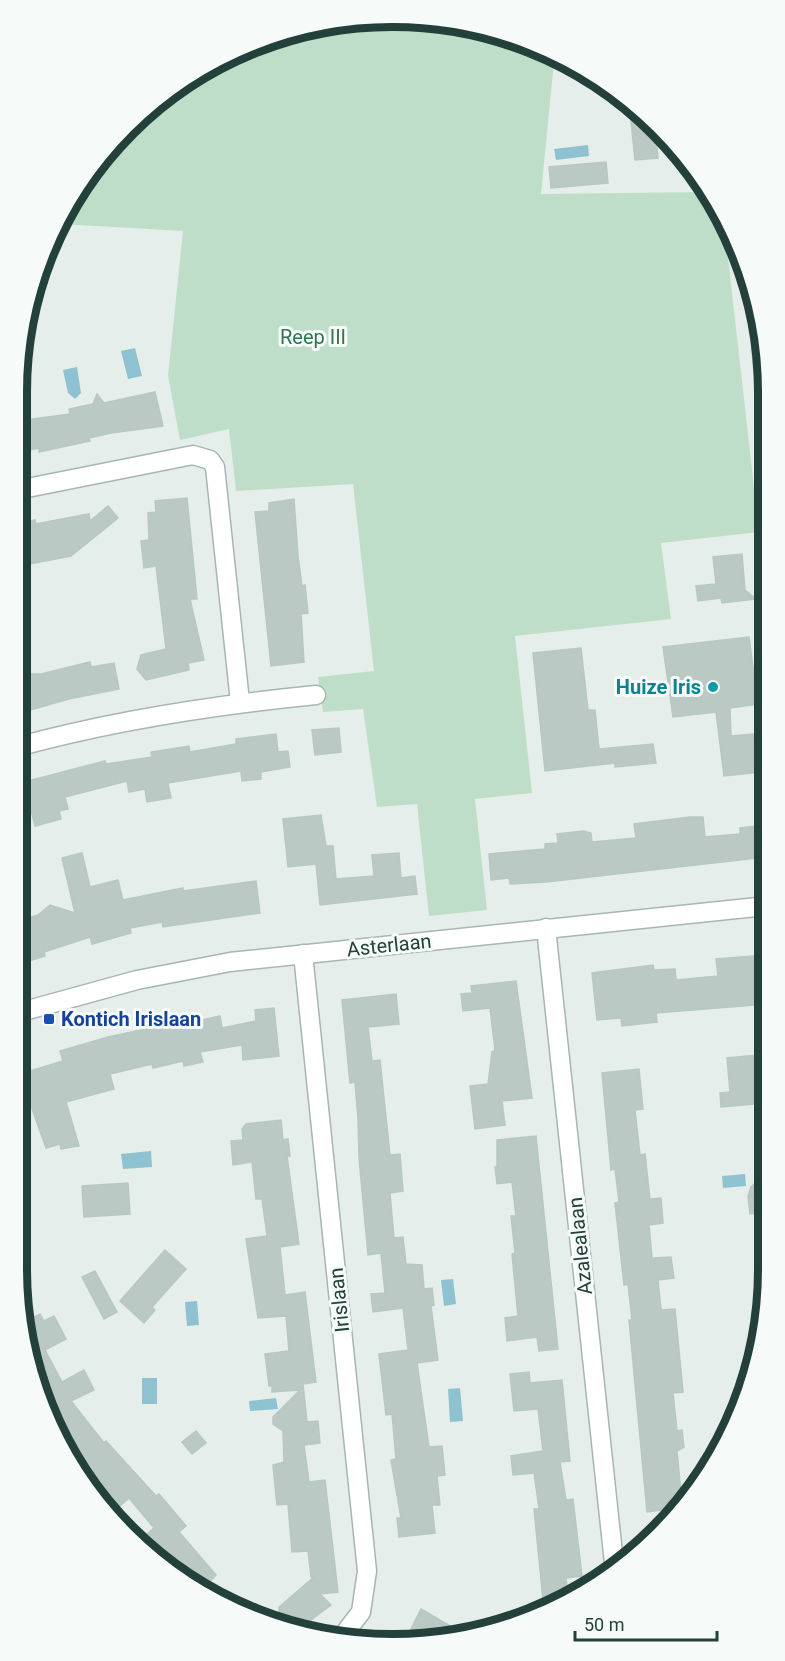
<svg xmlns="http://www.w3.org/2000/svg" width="785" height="1661" viewBox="0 0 785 1661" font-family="Roboto,sans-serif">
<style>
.green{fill:#bfdec9}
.water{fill:#8fc2d1}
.building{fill:#bac9c4;stroke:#b7c8c2;stroke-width:1.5}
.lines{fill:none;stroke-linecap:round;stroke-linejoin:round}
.minor-casing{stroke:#a7b6b2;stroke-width:21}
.minor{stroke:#fff;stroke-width:18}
.culture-dot{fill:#0f9aa8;stroke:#f6faf8;stroke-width:2}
.transit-dot{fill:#1a4fb4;stroke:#f6faf8;stroke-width:2}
.labels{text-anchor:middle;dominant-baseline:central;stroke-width:6;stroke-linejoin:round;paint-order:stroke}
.park-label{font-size:20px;fill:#2f764f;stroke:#f6faf8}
.culture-label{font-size:20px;font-weight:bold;fill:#0d838f;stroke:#f6faf8;text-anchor:end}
.street-label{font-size:20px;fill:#24403a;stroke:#f6faf8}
.transit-label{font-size:20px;font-weight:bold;fill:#164399;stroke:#f6faf8;text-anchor:start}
.rim{fill:none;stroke:#24403a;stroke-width:8}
</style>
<rect width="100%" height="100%" fill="#e5eeea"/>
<path class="green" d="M393 17 537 45 567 63 554 61 541 194 708 192 724 222 759 532 661 543 671 619 515 636 532 793 475 799 487 910 429 916 417 804 377 807 363 709 323 712 318 677 374 671 353 484 236 491 229 429 180 440 168 376 183 231 61 224 127 126 249 45Z"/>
<g class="water">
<path d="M588 145 589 156 556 160 554 149Z"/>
<path d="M135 348 142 376 128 379 121 351Z"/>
<path d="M77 367 81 393 75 399 68 393 63 370Z"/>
<path d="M151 1151 152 1167 123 1169 121 1154Z"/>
<path d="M745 1174 746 1186 723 1188 722 1176Z"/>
<path d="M453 1279 456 1304 444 1306 441 1280Z"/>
<path d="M197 1301 199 1325 187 1326 185 1302Z"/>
<rect x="142" y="1378" width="15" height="26"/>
<path d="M460 1388 463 1421 450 1422 448 1389Z"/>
<path d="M276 1398 278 1409 250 1411 249 1401Z"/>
</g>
<g class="building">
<path d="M629 102 655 128 658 158 635 160Z"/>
<path d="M606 162 608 183 551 188 549 167Z"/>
<path d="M155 392 163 426 111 433 89 438 90 441 39 452V448L24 451 19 421 70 414 69 409 93 404 97 394 104 403Z"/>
<path d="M187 498 197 599H190L204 660 188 663 189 670 146 680 137 669 141 655 166 649 156 566 144 568 141 541 149 540 148 513 156 512 155 501Z"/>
<path d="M294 499 298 556 302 586 305 585 308 613 301 614 304 662 271 666 255 512 269 511V503Z"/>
<path d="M108 506 118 518 71 556 29 564 28 558 16 560V524L35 520 36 524 89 514 90 521Z"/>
<path d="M742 554 745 590 756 599 722 603 721 598 698 601 696 586 716 584 713 557Z"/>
<path d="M749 637 758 704 730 708 731 736 753 734 754 744H757L760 772 724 776 716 712 673 717 663 647Z"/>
<path d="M581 648 588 710H595L599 749 653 744 656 763 615 767V763L545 771 533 653Z"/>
<path d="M90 662 91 667 114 663 119 689 69 699 16 714V694L30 674H41Z"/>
<path d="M339 728 341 752 315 755 312 730Z"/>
<path d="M276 734 278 752 288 751 290 767 261 772V779L242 781 241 771 168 783 171 798 147 802 145 789 129 792 127 781 65 797 68 809 59 811 61 819 35 826 24 782 105 761 106 764 152 757 151 752 189 746 190 752 236 744V739Z"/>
<path d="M321 815 326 846H333L336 879 374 876 372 855 399 853 401 878 415 876 417 894 320 905 316 864 288 867 283 819Z"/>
<path d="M690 817H703L705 837 740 834V828L767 825V857L546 882 510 884 509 878 491 880 489 854 545 849V844L558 843 557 834 584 831 591 833 592 842 636 838 634 824Z"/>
<path d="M82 853 90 887 118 880 123 900 183 888V891L256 881 260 913 163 927 162 922 130 928 131 933 92 944 90 937 44 952 45 956 16 965V922L38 915 50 905 75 913 62 858Z"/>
<path d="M767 955 768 1004 656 1013 657 1022 622 1026 621 1018 597 1020 592 973 653 965 654 970 675 969 676 980 718 976 716 959Z"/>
<path d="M516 981 532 1098 502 1101 505 1125 475 1129 470 1086 488 1084 492 1052 495 1050 490 1008 463 1011 461 994 472 993 471 986Z"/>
<path d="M396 994 399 1024 368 1027 372 1061 380 1060 390 1155 400 1154 403 1191 390 1193 394 1238 403 1237 406 1264 422 1265 424 1289 432 1288 434 1305 431 1306 438 1360 417 1363 429 1447 442 1446 445 1475 437 1476 440 1505H432L435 1533 399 1537 397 1518H401L391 1460 396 1459 392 1414 386 1415 379 1354 408 1350 403 1308 373 1312 371 1294 385 1293 381 1253 368 1255 359 1158 358 1119 355 1082 350 1083 342 1000Z"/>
<path d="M274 1008 279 1056 243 1060 242 1045 200 1052 203 1062 184 1066 183 1061 153 1068 152 1064 110 1074 114 1089 66 1102 79 1146 61 1149 60 1144 46 1148 31 1106 16 1110V1038L20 1037 30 1071 63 1061 60 1051 108 1037 193 1019V1022L220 1016 222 1028 256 1021 255 1010Z"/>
<path d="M768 1054V1103L721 1107 720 1093 730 1092 727 1058Z"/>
<path d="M639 1069 643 1109 635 1110 640 1155 645 1154 650 1199 661 1198 663 1223 649 1225 652 1258 671 1257 674 1278 658 1280 661 1310 675 1309 683 1392 673 1393 677 1431 682 1430 684 1447 677 1451 681 1493 690 1492 675 1517 663 1526 662 1510 647 1512 629 1320H632L628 1284 624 1285 615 1203 619 1202 615 1169 611 1170 602 1073Z"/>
<path d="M281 1120 283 1140 288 1139 290 1156H287L299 1244 280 1247 285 1295 305 1292 316 1382 303 1384 307 1422 318 1421 320 1443 304 1445 309 1482 325 1480 338 1592 320 1594 331 1605 299 1629 289 1625 279 1613V1607L314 1577H311L308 1551 292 1552 288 1504 277 1505 273 1465 284 1462 283 1431 273 1424V1417L300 1390 272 1392V1386H269L265 1354 289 1351 286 1316 258 1318 246 1239 267 1236 262 1199H256L252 1162 233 1165 231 1141 243 1140 242 1129 246 1124Z"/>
<path d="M536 1136 558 1349 539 1351 537 1337 507 1341 505 1318 518 1316 512 1254 515 1253 511 1216H516L512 1182 497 1184 495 1167H497V1140Z"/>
<path d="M768 1171V1212L750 1214 748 1196 751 1187Z"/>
<path d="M128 1183 130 1214 84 1217 82 1186Z"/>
<path d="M165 1250 186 1269 152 1307 155 1310 144 1323 120 1301Z"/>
<path d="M95 1271 117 1312 104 1319 82 1277Z"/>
<path d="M40 1314 44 1321 54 1316 66 1339 45 1350 62 1382 84 1370 94 1390 71 1401 104 1443 106 1441 156 1496 159 1494 186 1526 179 1532 216 1575 203 1589 192 1585 160 1547 154 1553 148 1548 141 1539 154 1528 129 1498 115 1510 68 1447 70 1445 59 1432 37 1390 25 1318 29 1320Z"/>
<path d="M529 1372 530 1383 562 1380 570 1461 560 1462 566 1500 573 1499 582 1576 566 1578 568 1599 559 1606 544 1610 534 1509H539L534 1473 513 1475 511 1456 543 1451 538 1409 514 1411 510 1374Z"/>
<path d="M196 1431 206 1443 192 1454 182 1442Z"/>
<path d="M421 1609 452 1627 444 1641 409 1640 413 1633 410 1631Z"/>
</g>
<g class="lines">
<g class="minor-casing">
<g id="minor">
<path d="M759 318 765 386"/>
<path d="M17 490 193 455 210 460 215 467 240 702"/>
<path d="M17 747C115 720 215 705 316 695"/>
<path d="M546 928 614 1563"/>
<path d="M303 954 367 1571 361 1612 341 1638"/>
<path d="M17 1013 137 980 230 962 767 906"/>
</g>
</g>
<use href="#minor" class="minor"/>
</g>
<circle class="culture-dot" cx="713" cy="687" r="6"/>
<rect class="transit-dot" x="43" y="1013" width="12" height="12" rx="3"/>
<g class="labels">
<g class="park-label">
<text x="313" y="337">Reep III</text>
</g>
<g class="culture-label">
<text x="701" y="687">Huize Iris</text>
</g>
<g class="street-label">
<text transform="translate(389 945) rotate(-6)">Asterlaan</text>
<text transform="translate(580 1246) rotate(-96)">Azalealaan</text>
<text transform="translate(339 1300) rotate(-96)">Irislaan</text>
</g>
<g class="transit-label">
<text x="61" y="1019">Kontich Irislaan</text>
</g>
</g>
<path d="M0 0H785V1661H0ZM392 27H393A365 365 0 0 1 758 392V1269A365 365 0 0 1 393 1634H392A365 365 0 0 1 27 1269V392A365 365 0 0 1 392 27Z" fill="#f6faf8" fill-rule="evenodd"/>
<path class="rim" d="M392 27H393A365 365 0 0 1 758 392V1269A365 365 0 0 1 393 1634H392A365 365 0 0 1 27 1269V392A365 365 0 0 1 392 27Z"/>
<path d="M575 1631v9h142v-9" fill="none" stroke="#24403a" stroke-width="3"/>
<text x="584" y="1631" font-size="18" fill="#24403a" stroke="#f6faf8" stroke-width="4.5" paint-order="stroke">50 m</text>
</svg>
